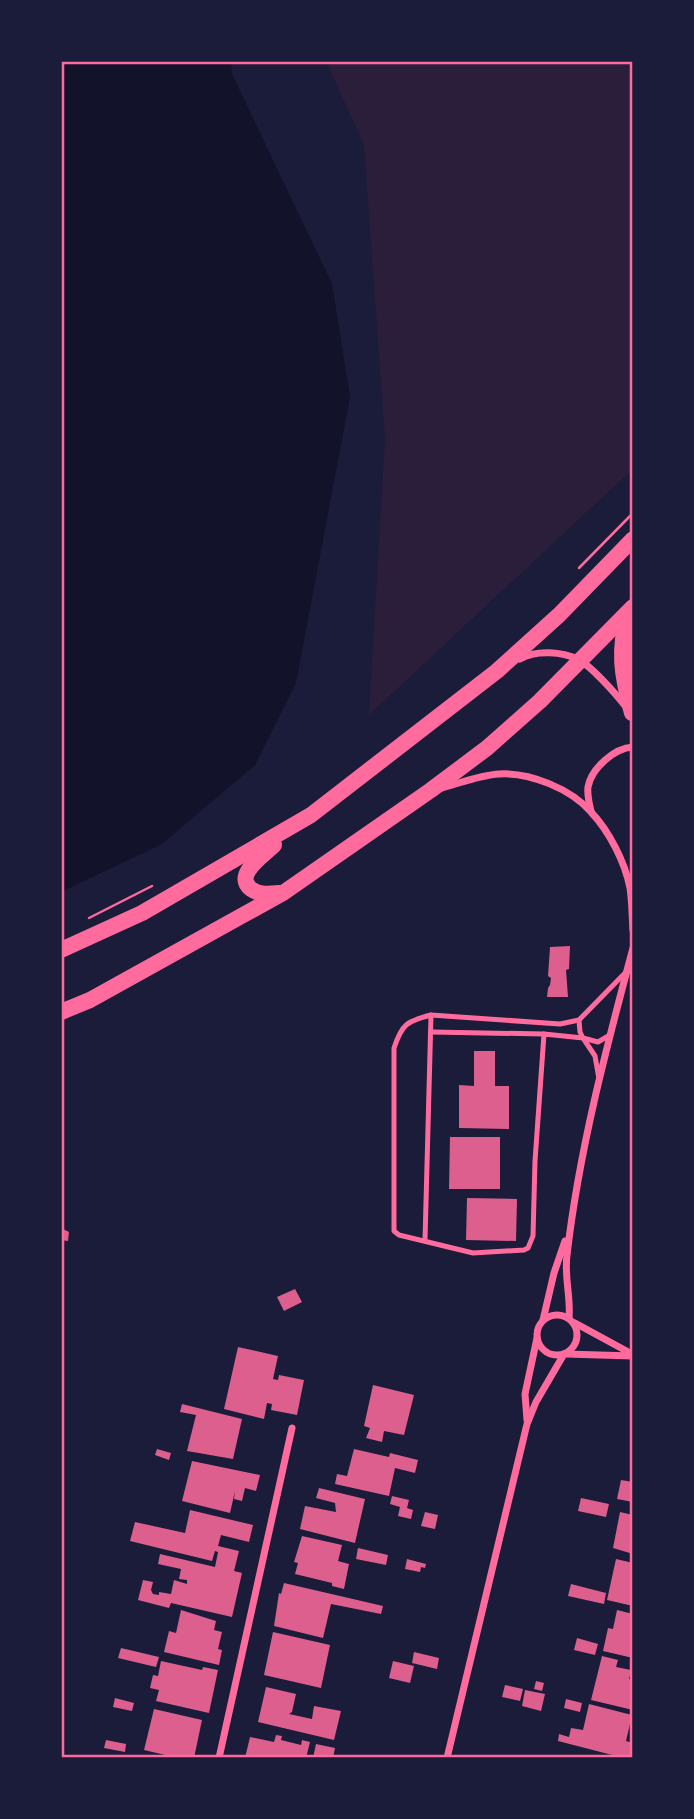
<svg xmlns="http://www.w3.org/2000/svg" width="694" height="1819" viewBox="0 0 694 1819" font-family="'PT Sans Narrow',sans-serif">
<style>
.green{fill:#2a1e3b}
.water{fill:#12122b}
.building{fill:#dd5f8e}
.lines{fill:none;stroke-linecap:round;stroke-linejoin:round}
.path{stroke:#ff6b9d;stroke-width:2.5}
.service{stroke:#ff6b9d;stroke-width:5}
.minor{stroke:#ff6b9d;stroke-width:7}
.primary{stroke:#ff6b9d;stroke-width:16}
.neatline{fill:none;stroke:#ff6b9d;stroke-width:2.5}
</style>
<rect width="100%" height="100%" fill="#1b1b3a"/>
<path class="green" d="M326 61H633V469L369 715 385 439 364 145Z"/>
<path class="water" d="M61 61H231L232 74 332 284 350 397 296 683 255 765 162 844 61 892Z"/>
<g class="building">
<path d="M570 946 569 969 566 970 568 997H547L548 988 550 985 551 978 548 976 550 947Z"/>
<path d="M474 1051H495V1086H509V1129L459 1128V1085L474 1086Z"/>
<path d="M450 1137H500V1189H449Z"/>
<path d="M467 1198 517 1199 516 1241 466 1240Z"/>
<path d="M61 1228 69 1232 68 1241 61 1240Z"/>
<path d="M295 1289 302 1302 284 1311 277 1297Z"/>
<path d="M238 1347 278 1356 273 1379 278 1380 279 1375 304 1380 297 1415 271 1410 272 1404 267 1403 264 1419 224 1409Z"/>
<path d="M373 1385 414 1395 404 1435 384 1431 382 1442 366 1438 370 1428 364 1426Z"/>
<path d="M182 1404 242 1419 233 1459 187 1451 196 1415 180 1412Z"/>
<path d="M157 1449 171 1453 169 1460 155 1455Z"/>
<path d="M354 1449 389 1457 390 1453 418 1460 415 1473 395 1468 389 1496 335 1484 337 1474 347 1476Z"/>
<path d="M192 1461 260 1475 256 1491 245 1488 242 1501 234 1499 235 1491 230 1513 182 1501Z"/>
<path d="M621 1480 633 1482V1502L617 1499Z"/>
<path d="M319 1488 365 1499 355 1543 300 1529 305 1506 336 1512 335 1503 316 1498Z"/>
<path d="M392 1496 409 1500 407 1508 413 1510 411 1519 398 1516 400 1507 390 1504Z"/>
<path d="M581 1498 609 1504 606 1517 578 1511Z"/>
<path d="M190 1510 253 1525 249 1542 221 1535 218 1546 239 1551 234 1571 242 1573 232 1617 171 1603 169 1608 138 1600 143 1580 153 1582 151 1590 153 1594 159 1595V1592L171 1594 174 1580 187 1584V1580L179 1579 181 1569 158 1564 160 1554 215 1567 218 1552 215 1551 212 1561 130 1541 135 1522 185 1533Z"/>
<path d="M425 1512 438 1515 435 1529 421 1526Z"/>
<path d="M620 1512 633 1515V1554L613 1548Z"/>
<path d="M302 1536 342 1545 338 1561 349 1564 344 1589 332 1586V1583L295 1574 298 1563 294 1562Z"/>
<path d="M358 1548 388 1555 386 1565 356 1559Z"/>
<path d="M407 1559 426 1564 425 1568 421 1567 420 1572 405 1569Z"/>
<path d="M616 1559 633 1563V1606L607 1600Z"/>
<path d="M284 1583 383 1606 381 1614 331 1604 323 1638 274 1626 279 1593 281 1594Z"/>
<path d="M571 1584 606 1593 604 1604 568 1596Z"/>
<path d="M181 1610 216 1621 214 1630 222 1632 218 1649 222 1650 219 1665 164 1652 169 1631 176 1633Z"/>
<path d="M617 1610 633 1614V1658L603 1651 608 1628 613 1629Z"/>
<path d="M273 1632 330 1645 321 1688 264 1675Z"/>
<path d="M577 1638 598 1644 595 1655 574 1650Z"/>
<path d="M121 1648 159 1657 156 1667 118 1658Z"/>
<path d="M414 1652 439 1658 437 1669 412 1663Z"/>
<path d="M602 1656 618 1660 616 1667 631 1670 629 1679 633 1680V1710L591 1700Z"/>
<path d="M161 1661 202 1670 203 1667 218 1670 209 1713 156 1701 159 1690 150 1688 153 1675 158 1676Z"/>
<path d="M393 1661 414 1666 410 1683 389 1678Z"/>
<path d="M536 1681 544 1683 542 1691 534 1689Z"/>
<path d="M505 1685 523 1689 520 1701 502 1697Z"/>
<path d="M266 1687 296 1694 292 1712 289 1714 312 1719 314 1706 341 1711 334 1740 258 1722Z"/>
<path d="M525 1690 545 1694 541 1711 522 1706Z"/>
<path d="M115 1698 134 1703 132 1711 113 1707Z"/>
<path d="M566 1699 582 1703 580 1712 564 1708Z"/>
<path d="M589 1704 632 1715 626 1741 633 1743V1758H615L616 1756 558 1741 559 1734 569 1737 571 1728 583 1730Z"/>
<path d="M154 1709 202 1720 194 1758H178L144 1750Z"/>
<path d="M276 1735 282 1736 281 1740 301 1745 302 1740 310 1742 306 1758H245L250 1737 274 1742Z"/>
<path d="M106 1740 126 1744 125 1752 104 1748Z"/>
<path d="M316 1744 335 1748 333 1758H313Z"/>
</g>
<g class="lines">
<g class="path">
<path d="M579 568 633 513"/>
<path d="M89 918 152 886"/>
</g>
<g class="service">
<path d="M579 1020 580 1032 583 1038 598 1042 610 1035"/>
<path d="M431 1032 544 1034"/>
<path d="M599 1079 595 1056 583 1038 544 1034 535 1161 533 1236 528 1248 524 1250 473 1253 399 1235 394 1231V1048C402 1024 407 1021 431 1015L560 1024 579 1020 627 971"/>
<path d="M425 1240 431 1015"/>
</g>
<g class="minor">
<path d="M520 659C535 650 563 651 579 660 591 666 617 695 626 707"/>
<path d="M442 788C460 783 481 775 499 774 530 772 571 789 591 812 609 831 625 862 630 888 632 901 632 916 633 930"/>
<path d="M591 811C589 803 587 795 588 787 591 769 614 748 633 747"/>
<circle cx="557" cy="1335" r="20"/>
<path d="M569 1318C571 1297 564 1277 567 1255 579 1151 606 1049 633 948"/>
<path d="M543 1320 554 1273 565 1241"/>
<path d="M575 1323 632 1354"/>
<path d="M566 1354 633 1356"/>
<path d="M527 1420 525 1394 537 1338"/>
<path d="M219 1758 292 1428"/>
<path d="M447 1758 527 1424 536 1402 564 1354"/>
</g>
<g class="primary">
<path d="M629 613C617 649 622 677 632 713"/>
<path d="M274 845C264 855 233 875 251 889 259 895 269 894 279 893"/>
<path d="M61 950 142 913 311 815 497 671 559 615 633 539"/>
<path d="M61 1012 90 1000 283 893 431 790 487 748 540 701 633 607"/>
</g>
</g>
<rect width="694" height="1819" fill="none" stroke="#1b1b3a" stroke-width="126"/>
<rect x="63" y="63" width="568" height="1693" class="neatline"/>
</svg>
